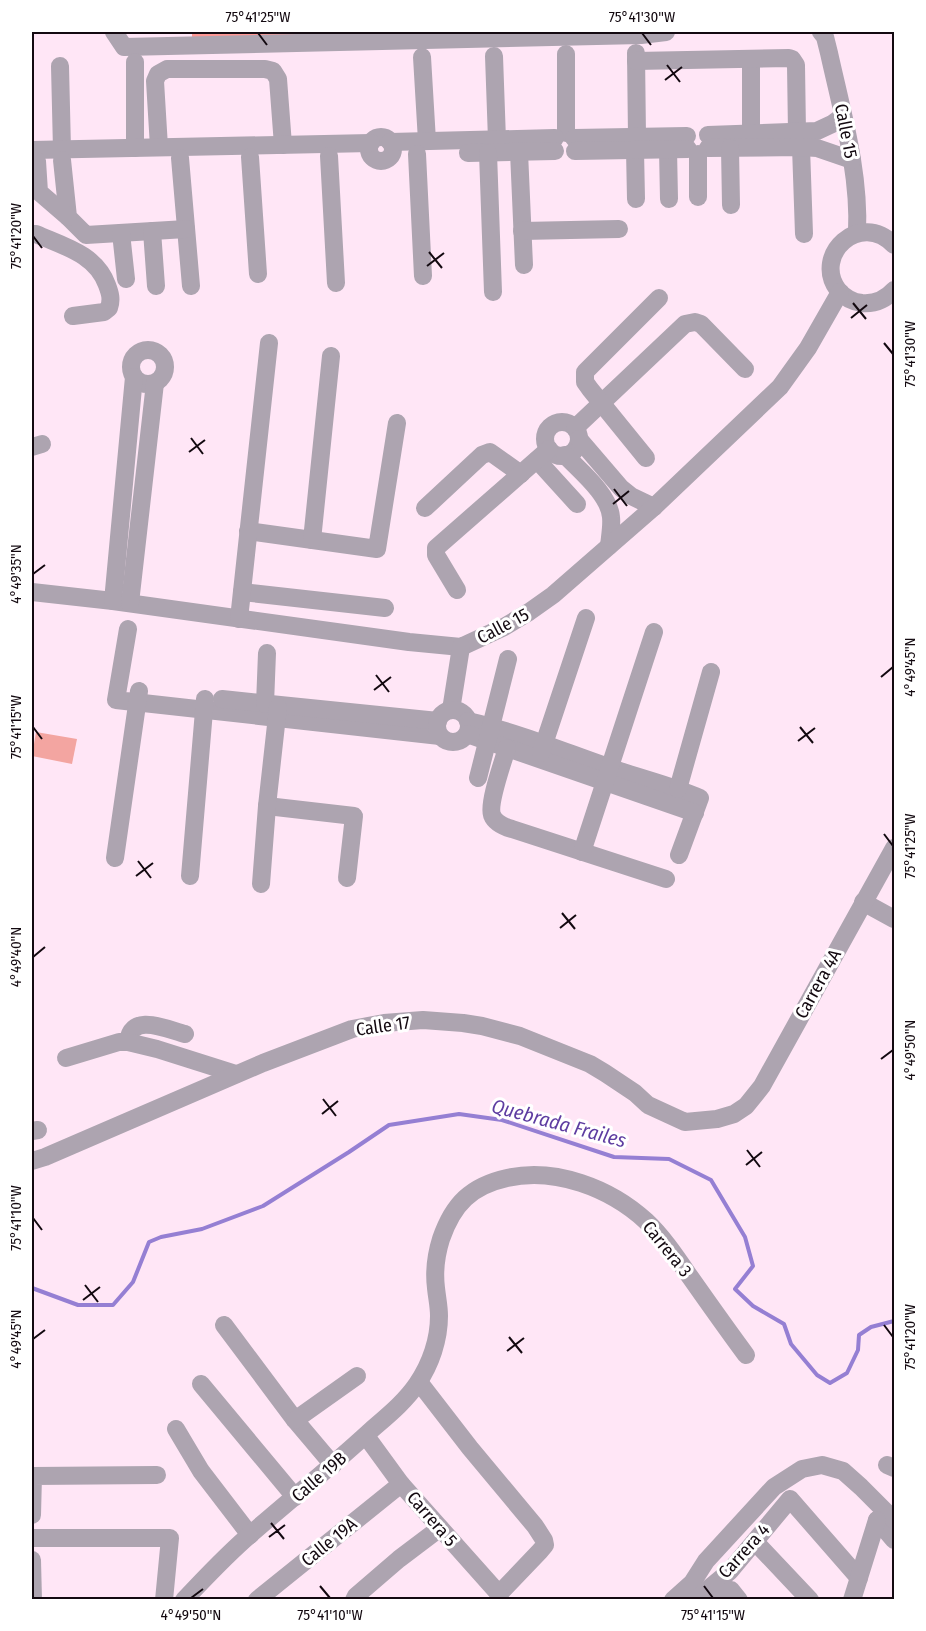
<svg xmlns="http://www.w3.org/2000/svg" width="926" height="1631" viewBox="0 0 926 1631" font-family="'Fira Sans Condensed',sans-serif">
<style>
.green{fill:#f3a5a1}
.forest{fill:#ff9895}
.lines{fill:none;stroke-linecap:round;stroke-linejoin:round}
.stream{stroke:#957fd3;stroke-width:4}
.minor{stroke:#ada4b0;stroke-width:18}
.ticks{fill:none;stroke:#130910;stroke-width:2}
.labels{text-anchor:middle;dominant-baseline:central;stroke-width:6;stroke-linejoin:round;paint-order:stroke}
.street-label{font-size:18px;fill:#130910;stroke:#fff}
.water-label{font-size:20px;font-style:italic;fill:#5e3da1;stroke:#fff}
.neatline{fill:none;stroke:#130910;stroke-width:2}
.ticks-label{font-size:15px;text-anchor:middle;fill:#130910}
</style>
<rect width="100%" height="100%" fill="#ffe6f6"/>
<path class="green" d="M36 732 77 739 72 764 32 756Z"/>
<path class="forest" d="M192 32H317L288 40H192Z"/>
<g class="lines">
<path class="stream" d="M32 1288 78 1305H113L133 1282 149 1242 161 1237 202 1229 263 1206 349 1152 389 1125 459 1114 502 1120 614 1157 669 1159 711 1180 745 1237 753 1266 735 1289 753 1306 784 1324 791 1344 817 1375 830 1383 847 1373 858 1350 859 1335 871 1327 894 1321"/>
<g class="minor">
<path d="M114 32 124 47 641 35 666 32"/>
<path d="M821 32 825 37 829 53C842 112 860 173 857 233"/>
<path d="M636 53 637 137"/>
<path d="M494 56 497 140"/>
<path d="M422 57 427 141"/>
<path d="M751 59V134"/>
<path d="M636 61 789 58 792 59 796 65 797 133"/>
<path d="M135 62V148"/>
<path d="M60 66 62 150"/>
<path d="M566 133V54"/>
<path d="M708 135 817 131 832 124 843 116"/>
<circle cx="381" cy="149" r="12"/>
<path d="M574 138 687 136"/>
<path d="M390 142 555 138"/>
<path d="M159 147 155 81 158 74 167 69H265L273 71 278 79 283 145"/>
<path d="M801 147 804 234"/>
<path d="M708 148 801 147 817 148 852 160"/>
<path d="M730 148 731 205"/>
<path d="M668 149 669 199"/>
<path d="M32 150 371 143"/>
<path d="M635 150 636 199"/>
<path d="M575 151 688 149"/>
<path d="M519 152 524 265"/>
<path d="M468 153 555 151"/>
<path d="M488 153 493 292"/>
<path d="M417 154 423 276"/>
<path d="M329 156 336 283"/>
<path d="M250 157 258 274"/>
<path d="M180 158 191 286"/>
<path d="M62 160 68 217 86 235 186 229"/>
<path d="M37 161 39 192 68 217"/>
<path d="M698 197V154"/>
<path d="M152 231 156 286"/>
<path d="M522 231 619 229"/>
<path d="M121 233 126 279"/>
<path d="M32 234H36C63 246 96 254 107 285 110 293 112 299 109 308L104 312 73 316"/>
<path d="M894 245C860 210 812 255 838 290 844 297 852 302 862 303 875 304 886 299 894 290"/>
<circle cx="148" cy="367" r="17"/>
<circle cx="562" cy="439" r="17"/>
<path d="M575 428 685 324 695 322 701 324 745 369"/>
<path d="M579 439 621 488 631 496 654 507"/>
<path d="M32 447 42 444"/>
<path d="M565 455C580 471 609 494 611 517 612 526 610 536 609 546"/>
<path d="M646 458 590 389 585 382V372L659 298"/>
<path d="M537 460 577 504"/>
<path d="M425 508 482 455 490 452 521 474"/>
<path d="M248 531 377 549 397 423"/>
<path d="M312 540 331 356"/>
<path d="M457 590 436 555V548L549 449"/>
<path d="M32 592 113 601 409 642 461 647 504 627 529 612 553 595 654 507 780 387 808 348 840 292"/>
<path d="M242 592 385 608"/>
<path d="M113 601 134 377"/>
<path d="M130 603 155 383"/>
<path d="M239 619 269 343"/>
<path d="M128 629 116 700 440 736"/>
<path d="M222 699 438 721"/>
<path d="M265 704 267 653"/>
<path d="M451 710 461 647"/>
<circle cx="453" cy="726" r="16"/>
<path d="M468 721C516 732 562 751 608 767 639 778 670 785 700 798L679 855"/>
<path d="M467 734 695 813"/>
<path d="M507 748C503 762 488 803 492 815 495 823 505 827 512 829L666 879"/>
<path d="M541 753 586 618"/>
<path d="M478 778 508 659"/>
<path d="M678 789 711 672"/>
<path d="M267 806 354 816 347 878"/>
<path d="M582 852 654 632"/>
<path d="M115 858 139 691"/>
<path d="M190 876 205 699"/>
<path d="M261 884 267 806 278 707"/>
<path d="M863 902 894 919"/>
<path d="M128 1042C131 1012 166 1029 185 1034"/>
<path d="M66 1058 119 1042H128L157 1049 236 1074"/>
<path d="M32 1131 38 1130"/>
<path d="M32 1161 45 1157 263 1063 352 1029 384 1023 423 1020 463 1023 482 1026 520 1036 590 1064 605 1073 635 1093 648 1105 685 1122 717 1119 734 1114 746 1106 762 1086 894 848"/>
<path d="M224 1325 295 1420 333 1465"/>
<path d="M419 1382 470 1448 535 1526 544 1540 545 1545 540 1551 499 1594"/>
<path d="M201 1384 295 1497"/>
<path d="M295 1420 357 1376"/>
<path d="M176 1429 201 1471 250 1535"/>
<path d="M366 1436 401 1484 499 1594 498 1600"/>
<path d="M887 1465 894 1468"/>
<path d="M32 1515 33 1476 157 1475"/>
<path d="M877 1520 894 1540"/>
<path d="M32 1538H170L164 1600"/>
<path d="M759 1546 810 1600"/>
<path d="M32 1560 33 1600"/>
<path d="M184 1600C206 1577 228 1553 252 1533 291 1499 331 1467 369 1432 386 1417 404 1403 417 1384 431 1364 439 1339 439 1316 439 1306 437 1298 436 1288 434 1272 436 1255 441 1239 453 1204 471 1186 507 1178 555 1167 610 1188 646 1221 662 1236 675 1255 688 1274 707 1301 726 1328 746 1355"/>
<path d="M257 1600 401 1484"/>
<path d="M354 1600 356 1596 399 1559 440 1528"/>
<path d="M673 1600 692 1583 706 1561 774 1487 802 1469 822 1465 843 1471 861 1487 894 1520"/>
<path d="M695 1600 730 1571 790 1499 859 1578"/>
<path d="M720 1600 731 1590 739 1600"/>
<path d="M852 1600 877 1520"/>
</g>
</g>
<path class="ticks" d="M258 33 267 45M642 33 651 45M667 65 680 82M665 80 682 67M33 236 42 248M429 252 442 268M427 266 444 253M853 303 866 319M851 318 867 305M884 343 893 354M191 438 203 454M189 452 205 440M614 489 627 506M613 504 629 491M33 574 45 565M376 675 389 692M881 677 893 667M374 690 391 677M33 727 42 739M800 727 813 743M798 741 815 728M884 834 893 846M138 861 151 878M136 876 153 863M562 913 575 929M560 928 576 915M33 957 45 947M881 1059 893 1050M323 1099 336 1116M322 1114 338 1101M747 1150 760 1167M746 1165 762 1152M33 1218 42 1230M85 1285 98 1302M83 1300 100 1287M884 1325 893 1337M509 1337 522 1353M33 1339 45 1330M507 1351 524 1338M271 1523 284 1539M269 1537 285 1525M320 1586 330 1598M704 1586 713 1598M191 1598 203 1589"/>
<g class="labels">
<g class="street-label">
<text transform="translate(846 131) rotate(79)">Calle 15</text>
<text transform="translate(503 626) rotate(-28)">Calle 15</text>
<text transform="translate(818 984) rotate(-61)">Carrera 4A</text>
<text transform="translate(383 1026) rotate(-8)">Calle 17</text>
<text transform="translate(667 1249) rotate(51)">Carrera 3</text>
<text transform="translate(319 1477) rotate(-41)">Calle 19B</text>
<text transform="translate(432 1519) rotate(49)">Carrera 5</text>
<text transform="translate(329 1542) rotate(-39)">Calle 19A</text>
<text transform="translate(744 1551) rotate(-48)">Carrera 4</text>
</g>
<g class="water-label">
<text transform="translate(559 1123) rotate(15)">Quebrada Frailes</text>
</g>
</g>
<rect width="926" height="1631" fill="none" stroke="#ffffff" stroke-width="66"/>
<rect x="33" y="33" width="860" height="1565" class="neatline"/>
<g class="ticks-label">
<text x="258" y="22">75°41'25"W</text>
<text x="642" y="22">75°41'30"W</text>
<text transform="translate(16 236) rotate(-90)" y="5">75°41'20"W</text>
<text transform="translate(910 354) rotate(-90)" y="5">75°41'30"W</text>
<text transform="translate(16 574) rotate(-90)" y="5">4°49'35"N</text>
<text transform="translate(910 667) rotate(-90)" y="5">4°49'45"N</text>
<text transform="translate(16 727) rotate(-90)" y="5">75°41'15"W</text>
<text transform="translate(910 846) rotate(-90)" y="5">75°41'25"W</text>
<text transform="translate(16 957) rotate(-90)" y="5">4°49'40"N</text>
<text transform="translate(910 1050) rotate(-90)" y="5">4°49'50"N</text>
<text transform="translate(16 1218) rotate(-90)" y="5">75°41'10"W</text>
<text transform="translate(910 1337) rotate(-90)" y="5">75°41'20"W</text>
<text transform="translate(16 1339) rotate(-90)" y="5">4°49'45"N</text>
<text x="191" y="1620">4°49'50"N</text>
<text x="330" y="1620">75°41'10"W</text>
<text x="713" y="1620">75°41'15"W</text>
</g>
</svg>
